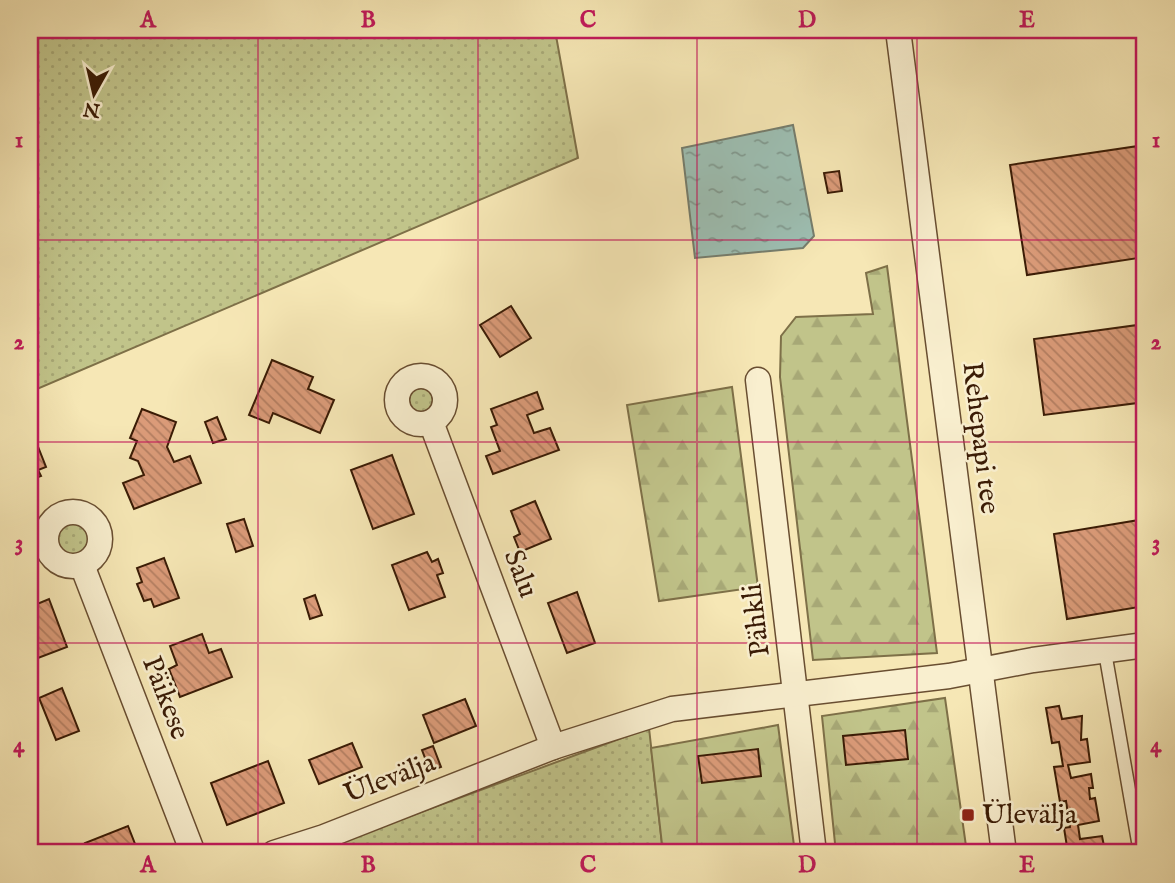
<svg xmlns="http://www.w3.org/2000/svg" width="1175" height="883" viewBox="0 0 1175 883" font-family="'IM FELL English',serif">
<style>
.grass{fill:url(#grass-dots);stroke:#7e7048;stroke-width:2}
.forest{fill:url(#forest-firs);stroke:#7e7048;stroke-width:2}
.water{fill:url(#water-ripples);stroke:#757d6d;stroke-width:2}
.building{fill:url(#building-back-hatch);stroke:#3a1b05;stroke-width:2}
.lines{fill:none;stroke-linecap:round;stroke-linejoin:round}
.lane-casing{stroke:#694e31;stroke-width:15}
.street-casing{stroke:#694e31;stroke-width:27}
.lane{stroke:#f9efcf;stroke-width:12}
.street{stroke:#f9efcf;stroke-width:24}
.grid{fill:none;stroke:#c2185b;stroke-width:2;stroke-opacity:0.55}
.poi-dot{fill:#8f2418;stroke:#f9efcf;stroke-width:2.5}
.labels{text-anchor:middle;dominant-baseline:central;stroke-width:5;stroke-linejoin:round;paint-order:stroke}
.street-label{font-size:28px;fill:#3a1b05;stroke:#f9efcf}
.poi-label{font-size:28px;fill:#3a1b05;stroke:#f9efcf;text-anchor:start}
.neatline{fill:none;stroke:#c2185b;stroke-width:2.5}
.grid-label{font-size:23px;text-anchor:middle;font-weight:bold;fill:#c2185b}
</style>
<defs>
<pattern id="grass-dots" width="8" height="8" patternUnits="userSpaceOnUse" patternTransform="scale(1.75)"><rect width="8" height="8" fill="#c1c48a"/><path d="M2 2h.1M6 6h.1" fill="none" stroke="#a7a876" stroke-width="1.8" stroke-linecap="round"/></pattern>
<pattern id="forest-firs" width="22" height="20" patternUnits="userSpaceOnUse" patternTransform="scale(1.75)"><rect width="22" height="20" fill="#c1c48a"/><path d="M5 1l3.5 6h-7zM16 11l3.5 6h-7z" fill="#a7a876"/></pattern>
<pattern id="water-ripples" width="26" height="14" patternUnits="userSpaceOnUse" patternTransform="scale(1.75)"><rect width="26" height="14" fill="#9dbfb3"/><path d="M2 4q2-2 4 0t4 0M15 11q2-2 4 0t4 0" fill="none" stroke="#819a90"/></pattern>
<pattern id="building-back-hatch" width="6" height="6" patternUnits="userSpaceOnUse" patternTransform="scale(1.75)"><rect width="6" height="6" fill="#db9b79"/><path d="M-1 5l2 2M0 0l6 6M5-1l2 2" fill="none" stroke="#b37e61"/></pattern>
</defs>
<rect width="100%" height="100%" fill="#f6e7b5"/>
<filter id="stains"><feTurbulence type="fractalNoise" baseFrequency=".00286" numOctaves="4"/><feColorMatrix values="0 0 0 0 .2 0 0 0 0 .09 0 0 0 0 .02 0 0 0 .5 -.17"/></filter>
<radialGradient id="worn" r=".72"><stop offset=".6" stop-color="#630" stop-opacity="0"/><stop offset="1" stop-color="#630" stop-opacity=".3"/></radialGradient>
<g class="grass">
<path d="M30 30H555L578 158 30 392Z"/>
<circle cx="421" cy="400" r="17"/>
<circle cx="73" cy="538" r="17"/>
<path d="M649 728 663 853H310Z"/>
</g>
<g class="forest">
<path d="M887 266 937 653 813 660 780 377 781 336 796 317 873 314 866 273Z"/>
<path d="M732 387 758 587 659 601 627 405Z"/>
<path d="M945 698 967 853H836L822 716Z"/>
<path d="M778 725 795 853H663L651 748Z"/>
</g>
<path class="water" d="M793 125 814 236 803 248 695 258 682 148Z"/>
<g class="building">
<path d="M1145 145V257L1027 275 1010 165Z"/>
<path d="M839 171 842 191 828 193 824 173Z"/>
<path d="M511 306 531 338 500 357 480 325Z"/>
<path d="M1145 324V402L1044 415 1034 339Z"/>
<path d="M272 360 313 377 308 389 334 400 320 433 273 413 269 423 249 415Z"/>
<path d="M537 392 543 409 527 415 534 433 550 428 559 450 493 474 486 456 500 451 491 427 497 425 491 409Z"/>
<path d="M142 409 176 422 167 447 174 462 190 456 201 483 134 509 123 483 144 475 138 461 130 458 137 441 130 438Z"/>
<path d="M217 417 226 439 213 443 205 422Z"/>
<path d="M33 434 46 467 38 470 41 476 30 480V436Z"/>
<path d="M392 455 414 514 373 529 351 470Z"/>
<path d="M535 501 551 539 520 552 514 537 520 534 511 511Z"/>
<path d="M244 519 253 546 236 552 227 524Z"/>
<path d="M1145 519V606L1067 619 1054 534Z"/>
<path d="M427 552 432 562 438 559 443 573 437 575 445 597 409 610 392 565Z"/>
<path d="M164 558 179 598 154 607 151 599 144 601 137 584 142 582 137 568Z"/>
<path d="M577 592 595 643 567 653 548 603Z"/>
<path d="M315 595 322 615 310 619 304 599Z"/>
<path d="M49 599 67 647 30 661V607Z"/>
<path d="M202 634 209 653 221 649 232 677 180 697 169 669 177 665 170 646Z"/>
<path d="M62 688 79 731 56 740 39 698Z"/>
<path d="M465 699 476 726 434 743 423 715Z"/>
<path d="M1059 706 1062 719 1082 716 1081 740 1087 739 1090 762 1068 765 1071 778 1091 774 1093 788H1089L1090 799 1095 798 1099 821 1078 825 1080 839 1102 836 1104 846 1097 847 1098 853H1068L1064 828 1070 827 1066 801 1060 802 1054 767 1063 766 1059 742 1052 743 1046 708Z"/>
<path d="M905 730 908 759 846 765 843 736Z"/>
<path d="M352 743 362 767 319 784 309 760Z"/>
<path d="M433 746 441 767 430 771 422 750Z"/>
<path d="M758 749 761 776 702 783 698 756Z"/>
<path d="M268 761 284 803 227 825 211 783Z"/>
<path d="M128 826 137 849 127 853H89L85 843Z"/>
</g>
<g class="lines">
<g class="lane-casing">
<path id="lane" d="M1105 652 1140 853"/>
</g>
<g class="street-casing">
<g id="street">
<path d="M898 30 1004 853"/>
<circle cx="421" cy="400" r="24"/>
<path d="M758 380 814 853"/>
<path d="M431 422 553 747"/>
<circle cx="73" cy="539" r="27"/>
<path d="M82 565 193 853"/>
<path d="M274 853 324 837 553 747 672 709 949 676 1033 660 1145 645"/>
</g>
</g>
<use href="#lane" class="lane"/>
<use href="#street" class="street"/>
</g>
<path class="grid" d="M258 30V853M478 30V853M697 30V853M917 30V853M30 240H1145M30 442H1145M30 643H1145"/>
<rect class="poi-dot" x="961" y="808" width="14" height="14" rx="3.5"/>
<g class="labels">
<g class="street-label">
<text transform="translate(980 438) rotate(83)">Rehepapi tee</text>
<text transform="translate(520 574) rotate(69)">Salu</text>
<text transform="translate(757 620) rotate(-97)">Pähkli</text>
<text transform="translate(165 698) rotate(69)">Päikese</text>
<text transform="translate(390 779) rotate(-21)">Ülevälja</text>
</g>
<g class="poi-label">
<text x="982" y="815">Ülevälja</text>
</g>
</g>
<rect width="1175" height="883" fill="none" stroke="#f6e7b5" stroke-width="77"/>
<g transform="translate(94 94) rotate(188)" stroke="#f9efcf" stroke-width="5" paint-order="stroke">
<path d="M0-5L12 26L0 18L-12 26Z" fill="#3a1b05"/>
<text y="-10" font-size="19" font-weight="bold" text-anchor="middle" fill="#3a1b05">N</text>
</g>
<rect x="38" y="38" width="1098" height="806" class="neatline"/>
<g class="grid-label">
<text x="148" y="27">A</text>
<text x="368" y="27">B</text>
<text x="588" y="27">C</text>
<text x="807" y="27">D</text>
<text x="1027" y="27">E</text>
<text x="19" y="147">1</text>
<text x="1156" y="147">1</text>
<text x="19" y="349">2</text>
<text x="1156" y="349">2</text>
<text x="19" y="550">3</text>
<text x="1156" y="550">3</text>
<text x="19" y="752">4</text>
<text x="1156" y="752">4</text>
<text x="148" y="872">A</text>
<text x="368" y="872">B</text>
<text x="588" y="872">C</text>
<text x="807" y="872">D</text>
<text x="1027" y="872">E</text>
</g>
<rect width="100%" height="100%" filter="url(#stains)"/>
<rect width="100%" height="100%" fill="url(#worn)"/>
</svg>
